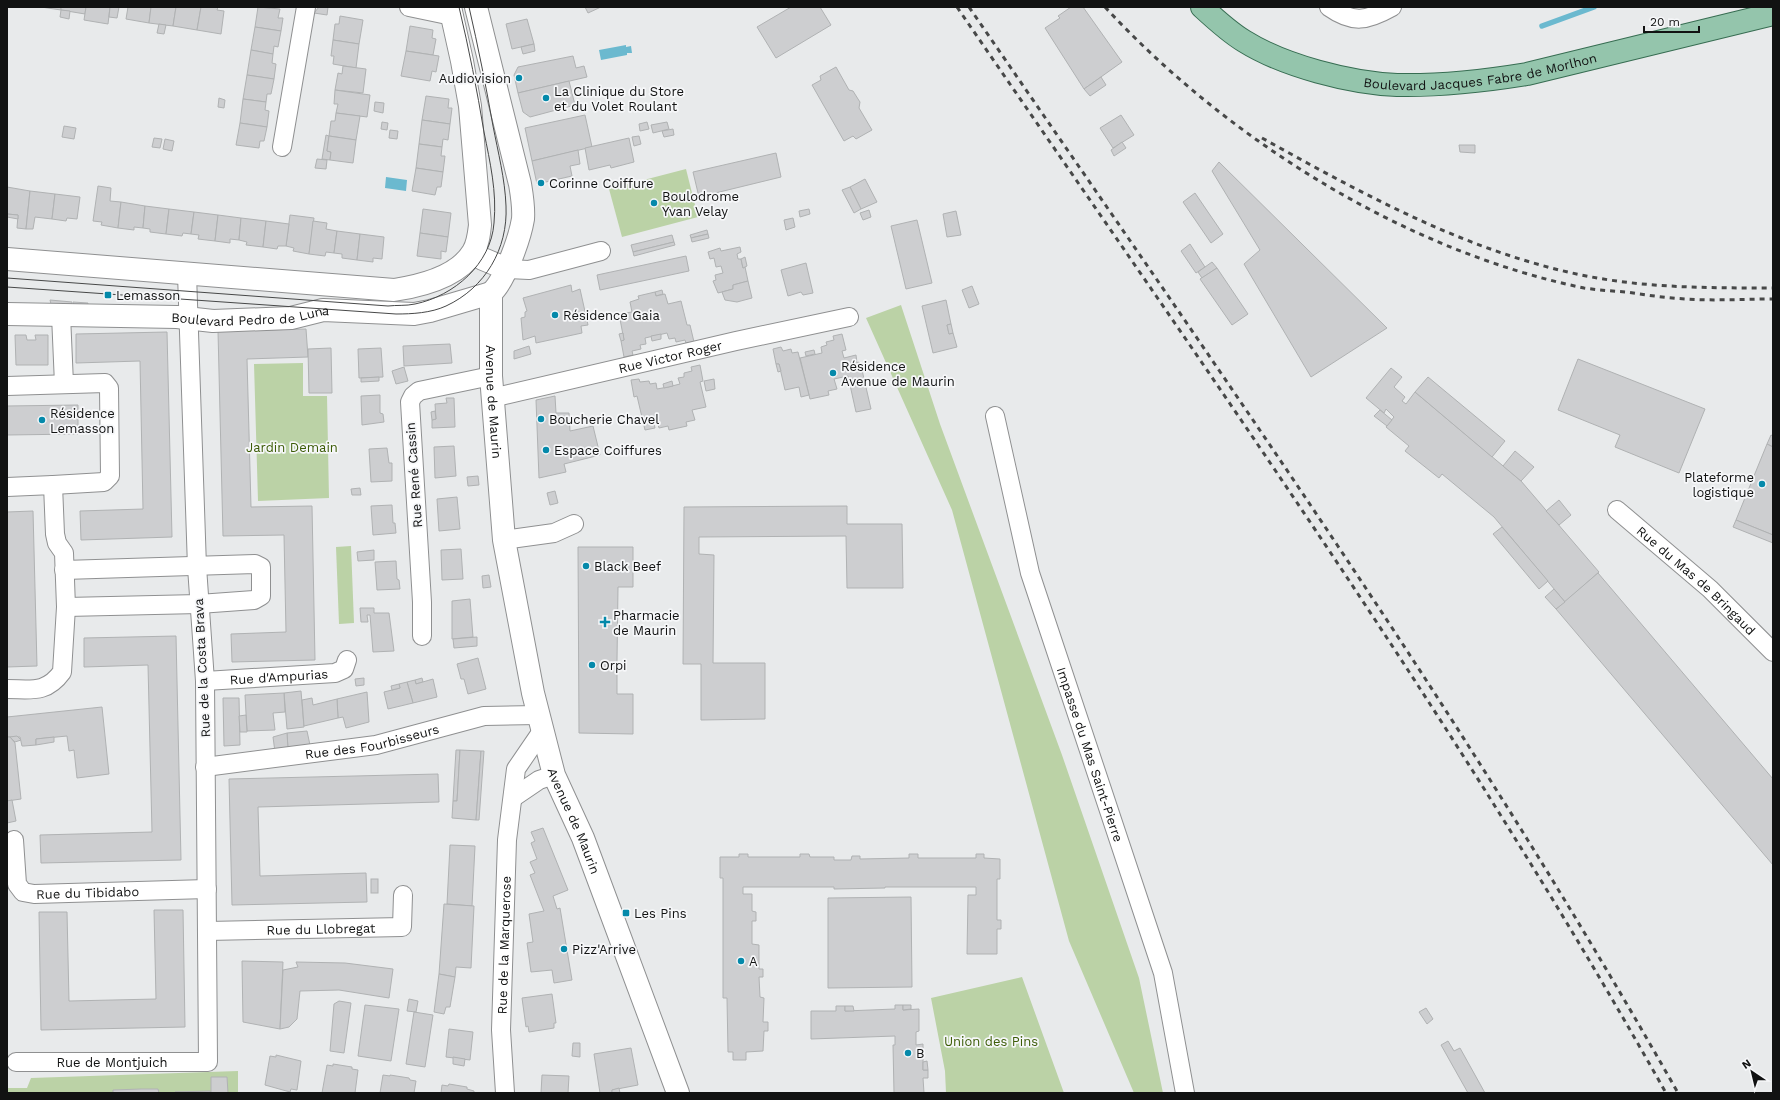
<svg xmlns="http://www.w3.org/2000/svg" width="1780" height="1100" viewBox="0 0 1780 1100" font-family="'Work Sans',sans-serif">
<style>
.green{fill:#bbd2a6}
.water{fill:#6bb9cf}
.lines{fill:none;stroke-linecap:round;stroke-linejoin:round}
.stream{stroke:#6bb9cf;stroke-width:5.5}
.building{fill:#cdced0;stroke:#b0b2b3}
.minor-casing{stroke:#8f9091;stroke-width:20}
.tertiary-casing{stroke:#8f9091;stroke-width:24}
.primary-casing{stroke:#376d52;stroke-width:24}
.minor{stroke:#fff;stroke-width:18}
.tertiary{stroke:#fff;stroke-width:22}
.primary{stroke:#94c5ac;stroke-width:22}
.tram{stroke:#474848;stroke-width:1}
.rail{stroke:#474848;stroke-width:3;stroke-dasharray:5 5;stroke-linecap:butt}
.poi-dot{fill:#0489aa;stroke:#f6f7f9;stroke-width:1.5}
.labels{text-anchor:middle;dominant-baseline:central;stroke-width:3.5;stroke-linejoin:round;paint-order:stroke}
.street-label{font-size:13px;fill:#111212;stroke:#f6f7f9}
.poi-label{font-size:13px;fill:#111212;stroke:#f6f7f9;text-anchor:start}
.park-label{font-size:13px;fill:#3c5c06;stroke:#f6f7f9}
</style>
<rect width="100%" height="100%" fill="#e8eaeb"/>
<g class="green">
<path d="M686 169 698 217 622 237 609 189Z"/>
<path d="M901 305 940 424 1062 755 1139 978 1163 1093H1134L1069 941 952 510 866 318Z"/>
<path d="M303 363V396H327L329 498 258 501 254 364Z"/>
<path d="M351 546 354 623 339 624 336 547Z"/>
<path d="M1022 977 1064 1093H946L945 1071 931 998Z"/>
<path d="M238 1071V1093H7V1088H27L31 1078Z"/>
</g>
<g class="water">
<path d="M626 45V47L631 46 632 53H627V55L601 60 599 50Z"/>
<path d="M386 177 407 180 406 191 385 188Z"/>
</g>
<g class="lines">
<path class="stream" d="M1542 26 1594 7"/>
</g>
<g class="building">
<path d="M41 7H61V10Z"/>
<path d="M61 7H86L85 14 61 10Z"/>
<path d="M86 7H110L108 24 84 20Z"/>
<path d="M110 7H119L117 18 109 17Z"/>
<path d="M128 7H151L149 23 126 19Z"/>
<path d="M151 7H176L173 26 149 23Z"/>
<path d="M176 7H201L197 30 173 26Z"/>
<path d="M201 7H218L217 10 224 11 221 34 197 30Z"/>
<path d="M258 7 280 9 278 18H283L281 31 255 27Z"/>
<path d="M319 7H328L327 15 314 13Z"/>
<path d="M585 7H601L588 13Z"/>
<path d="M791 7H820L831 25 776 58 757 27Z"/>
<path d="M1071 7H1083L1122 62 1084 89 1045 28 1060 18 1058 16Z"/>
<path d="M61 10 70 11 69 19 60 17Z"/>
<path d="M340 16 363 20 359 44 333 40 335 24H339Z"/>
<path d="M527 19 534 44 512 49 506 24Z"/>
<path d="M159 24 166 25 164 34 157 33Z"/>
<path d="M410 26 433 30 432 38 436 39 433 55 406 51Z"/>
<path d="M255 27 281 31 278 47 274 46 273 54 251 50Z"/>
<path d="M333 40 359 44 356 68 333 64 334 56H331Z"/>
<path d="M534 44 535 51 523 54 521 47Z"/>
<path d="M251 50 273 54 272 63 276 64 274 79 247 75Z"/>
<path d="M406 51 439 56 436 72 432 71 430 81 401 76Z"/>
<path d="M573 56 576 68 584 66 587 77 518 93 514 75 518 67Z"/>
<path d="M343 66 366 69 363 93 335 90 338 73 342 74Z"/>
<path d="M836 67 849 90 853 91 858 99 860 102 859 108 872 130 856 139 853 136 844 141 812 85 821 80 820 76Z"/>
<path d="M247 75 274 79 271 94H267L266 102 243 99Z"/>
<path d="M1101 77 1106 85 1090 96 1084 89Z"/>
<path d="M569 81 575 105 530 117 523 112 518 93Z"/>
<path d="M335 90 370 95 367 117 336 113 338 104H334Z"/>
<path d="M426 96 449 99 448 108H452L450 124 422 120Z"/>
<path d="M219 98 225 100 224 108 218 107Z"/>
<path d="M243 99 266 102 265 110 269 111 267 127 240 123Z"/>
<path d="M375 102 384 103 383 113 374 111Z"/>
<path d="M336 113 360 116 356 140 329 136 331 121H335Z"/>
<path d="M585 115 592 147 532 161 525 128Z"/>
<path d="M1121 115 1134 135 1113 148 1100 128Z"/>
<path d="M422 120 450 124 448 140 443 139 442 147 419 144Z"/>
<path d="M382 122 388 123 387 130 381 129Z"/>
<path d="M647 122 649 129 640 131 639 124Z"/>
<path d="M667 122 669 129 653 133 651 125Z"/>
<path d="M240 123 267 127 264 141H260L259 148 236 145Z"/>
<path d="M64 126 76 128 74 139 62 137Z"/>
<path d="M673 129 674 135 664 137 662 131Z"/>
<path d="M390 130 398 131 397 139 389 138Z"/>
<path d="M326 135 329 136 327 151 331 152 330 160 322 159Z"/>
<path d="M329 136 356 140 353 163 330 160 331 152 327 151Z"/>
<path d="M639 136 641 144 634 146 632 137Z"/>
<path d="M154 138 162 139 160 148 152 147Z"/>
<path d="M629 138 634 162 611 168 610 165 589 170 585 148Z"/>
<path d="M165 139 174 141 172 151 163 149Z"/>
<path d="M1122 142 1126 148 1114 156 1111 150Z"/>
<path d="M419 144 442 147 441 156H445L443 172 416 168Z"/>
<path d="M1459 145H1475V153L1460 152Z"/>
<path d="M578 150 580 164 570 166 572 176 537 184 532 161Z"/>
<path d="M776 153 781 177 699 197 693 172Z"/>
<path d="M317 159 327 160 326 169 315 168Z"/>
<path d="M1219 162 1387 328 1311 377 1244 264 1260 250 1212 171Z"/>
<path d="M416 168 443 172 441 187H437L435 195 412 191Z"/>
<path d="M865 179 877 202 861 209 850 187Z"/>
<path d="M98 186 111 188 110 201 121 202 118 228 101 225 102 222 93 221Z"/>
<path d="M7 187 30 191 26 229 17 228 18 215 7 214Z"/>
<path d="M850 187 861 209 854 213 842 190Z"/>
<path d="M30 191 55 194 52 219 35 217 33 229H26Z"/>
<path d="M1195 193 1223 234 1211 243 1183 202Z"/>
<path d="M55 194 80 197 77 219 67 218 66 221 52 219Z"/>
<path d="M121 202 145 206 143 228 134 227V230L118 228Z"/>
<path d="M145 206 169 209 166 234 150 232V229L143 228Z"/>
<path d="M169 209 194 212 191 234 183 233 182 236 166 234Z"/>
<path d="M423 209 451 213 448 237 420 233Z"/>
<path d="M809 209 810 214 800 217 799 211Z"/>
<path d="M869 210 871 217 863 220 860 213Z"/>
<path d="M956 211 961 235 947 237 943 214Z"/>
<path d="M194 212 218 215 215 241 198 239 199 235 191 234Z"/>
<path d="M7 214 18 215V219L7 217Z"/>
<path d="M218 215 241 218 239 240 230 239V243L215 241Z"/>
<path d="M290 215 314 218 309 254 293 251 294 248 286 246Z"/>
<path d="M241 218 266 221 263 247 246 245 247 242 239 240Z"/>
<path d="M793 218 795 227 786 230 784 220Z"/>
<path d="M917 220 932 283 906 289 891 226Z"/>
<path d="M266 221 289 224 286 246H278L277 249 263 247Z"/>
<path d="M313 221 327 223 326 229 337 231 334 253 326 252 325 256 309 254Z"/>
<path d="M707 230 708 234 691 238 690 235Z"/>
<path d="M337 231 360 234 357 260 342 258V254L334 253Z"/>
<path d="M420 233 448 237 446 252 441 251V259L417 256Z"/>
<path d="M360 234 384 237 382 259 373 258V262L357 260Z"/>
<path d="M708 234 709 238 692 242 691 238Z"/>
<path d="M672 235 674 242 633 252 631 245Z"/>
<path d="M674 242 675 245 634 256 633 252Z"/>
<path d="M1190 244 1205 267 1196 273 1181 251Z"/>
<path d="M740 247 741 252 737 254 738 259H741L743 268 745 267 748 281 733 285V289L718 293 713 281 716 280 715 275 723 273 721 266 716 267 714 258 710 259 708 252 720 248 721 251Z"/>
<path d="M686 256 689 271 600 290 597 275Z"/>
<path d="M745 257 747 266 743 268 741 259Z"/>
<path d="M1212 262 1217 268 1202 278 1198 272Z"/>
<path d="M806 263 813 293 803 295 801 292 788 296 781 270Z"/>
<path d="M1217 268 1248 314 1232 325 1200 279Z"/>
<path d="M748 281 752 298 737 302 725 300 722 292 733 289V285Z"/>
<path d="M571 285 572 292 580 289 588 325 581 326 582 333 536 343 535 336 523 340 521 318 525 317V312L527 311 523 298Z"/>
<path d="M972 286 979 304 969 308 962 290Z"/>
<path d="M662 290 663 294 656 296 655 292Z"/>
<path d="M655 292 656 296 665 294 668 304 681 301 687 325H690L694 342 686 343 685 340 676 342 675 338 669 339 667 333 645 338 646 344 640 345 641 349 632 351 633 355 624 357 621 341 624 340 619 314 632 312 630 302 639 299 638 296Z"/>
<path d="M50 300 72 302 71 306 51 304Z"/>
<path d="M946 300 951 324 947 325 949 334 953 333 957 347 933 353 922 306Z"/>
<path d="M73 302 88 303 87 307 74 306Z"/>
<path d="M951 324 953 333 949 334 947 325Z"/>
<path d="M306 329 308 357 247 359 251 507 312 506 315 660 232 662 231 634 286 632 284 535 223 536 218 331Z"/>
<path d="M167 332 172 537 81 540 80 511 143 509 140 361 76 363V334Z"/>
<path d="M623 333 624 340 621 341 619 334Z"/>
<path d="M661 334V339L652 341 651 336Z"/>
<path d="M842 334 846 350 842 351 844 358 856 355 857 363 859 362 862 370 871 409 856 412 848 376 834 379 837 389 828 391 829 395 810 399 800 358 822 353 821 347 827 345 826 342 834 340 833 336Z"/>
<path d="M15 335H26L27 340H36L35 335H48V365H16Z"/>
<path d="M450 344 452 363 404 366 403 346Z"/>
<path d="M529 346 531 354 514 359V351Z"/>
<path d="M781 347 783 351 791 349 792 353 798 352 809 395 801 397 799 387 785 390 779 364H776L773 349Z"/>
<path d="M331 348 332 393H309L308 349Z"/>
<path d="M381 348 383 377 359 378 358 349Z"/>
<path d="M814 350 815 354 806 356 805 352Z"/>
<path d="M1578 359 1705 409 1679 473 1615 447 1620 435 1558 410Z"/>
<path d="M776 364H779L781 371 778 372Z"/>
<path d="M700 365 703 381 700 382 706 407 692 410 695 420 686 422 687 426 669 430 668 426 659 428 656 418 653 419 655 428 645 430 637 396 634 397 631 380 639 379 640 382 649 381 650 384 656 383 657 389 668 387 680 384 678 378 684 377V373L692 371 691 367Z"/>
<path d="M404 367 408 381 396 384 392 371Z"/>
<path d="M1391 368 1402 377 1394 387 1405 397 1402 401 1406 404 1415 392 1521 481 1599 572 1565 602 1494 517 1442 474 1439 478 1405 451 1409 446 1386 427 1394 417 1386 409 1384 413 1366 398Z"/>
<path d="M379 377V381L361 382V378Z"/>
<path d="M1428 377 1505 441 1492 457 1415 392Z"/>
<path d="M714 379 715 389 706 391 704 381Z"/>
<path d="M672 381 673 386 664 388 663 384Z"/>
<path d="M380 395V413L383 414 384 422 362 425 361 396Z"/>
<path d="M555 396 556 413H569L570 431 593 426 600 455 564 464 566 472 539 478 536 400Z"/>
<path d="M446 398H454L455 427 432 428V420L436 419 435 404 447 403Z"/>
<path d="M78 405V434L7 435V406Z"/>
<path d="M1380 410 1392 420 1387 426 1374 416Z"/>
<path d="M435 411 436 419 432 420 431 412Z"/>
<path d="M1771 435 1773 436V447L1767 444Z"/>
<path d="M1767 444 1773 447V535L1736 520Z"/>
<path d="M454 446 456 476 435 478 434 447Z"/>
<path d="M387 448 389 463H392V481L371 482 369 449Z"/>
<path d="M1515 451 1534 467 1521 481 1503 466Z"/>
<path d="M478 476 479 485 468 486 467 477Z"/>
<path d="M360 488 361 495H352L351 489Z"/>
<path d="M555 491 558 503 550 505 547 493Z"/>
<path d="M457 497 460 529 439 531 437 499Z"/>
<path d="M1559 500 1571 515 1559 525 1546 511Z"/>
<path d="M392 505 393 523H395L396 533 373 535 371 506Z"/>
<path d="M847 506V524H902L903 588H847L846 536 699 537V554L714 555 713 663H765V719L701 720V664H683L684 507Z"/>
<path d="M33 511 37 666 7 667V512Z"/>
<path d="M1736 520 1773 535V543L1733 527Z"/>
<path d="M1502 527 1548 581 1539 589 1493 534Z"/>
<path d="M578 547H633V587H618L617 660V694H633V734L579 733Z"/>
<path d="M461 549 463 579 442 580 441 550Z"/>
<path d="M374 550V560L358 561 357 552Z"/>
<path d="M396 561 397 579 399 580 400 589 377 590 375 562Z"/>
<path d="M1598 573 1773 779V865L1556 609Z"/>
<path d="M489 575 491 587 483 588 482 576Z"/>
<path d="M1554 589 1565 602 1556 609 1545 597Z"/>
<path d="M470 599 473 637 452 639V601Z"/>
<path d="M360 608H374V613H389L394 651 373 652 370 615H367L368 622H361Z"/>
<path d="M176 636 181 860 41 863 40 835 152 832 148 665 84 667V638Z"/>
<path d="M477 637V646L454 648 453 639Z"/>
<path d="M478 658 486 689 468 694 464 679H461L457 664Z"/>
<path d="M364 678V685L356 686 355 679Z"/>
<path d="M422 678 423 682 416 684 415 680Z"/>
<path d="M433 679 437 697 413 703 407 682 415 680 416 684Z"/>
<path d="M407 682 413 703 388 709 384 692 400 688 399 684Z"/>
<path d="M399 684 400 688 392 690 391 686Z"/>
<path d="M301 691 304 727 287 729 284 693Z"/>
<path d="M367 692 369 722 346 728 343 717 338 718 337 699Z"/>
<path d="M284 693 285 712 273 713 275 730 247 731 245 695Z"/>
<path d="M223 698H239L240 745 224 746Z"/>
<path d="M312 698 313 705 337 699 338 718 304 726 302 700Z"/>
<path d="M102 707 109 774 77 778 74 750 69 751 67 736 36 739V745L24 746H22L20 737H7V717Z"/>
<path d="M246 715 247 732H240L239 716Z"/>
<path d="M307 731 310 745 288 749 287 733Z"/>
<path d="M287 733 288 749 275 752 273 737Z"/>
<path d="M17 736 21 740 15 742 10 737Z"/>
<path d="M7 737H10L15 743 21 799 7 801Z"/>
<path d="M54 737V742L36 745V739Z"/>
<path d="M456 750H460L457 801H453Z"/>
<path d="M460 750 481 751 476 820 452 818 453 801H457Z"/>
<path d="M481 751H484L479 820H476Z"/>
<path d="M438 774 439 802 258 807 260 876 366 873 367 902 232 905 229 779Z"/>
<path d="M12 800 16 821 7 823V801Z"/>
<path d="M543 828 568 890 553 896 557 909 560 908 572 980 554 983 552 970 531 972 527 943 533 942 529 914 544 911 530 875 535 873 530 862 537 859 531 843 535 841 531 832Z"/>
<path d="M450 845 475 846 472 906 447 904Z"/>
<path d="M739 854H748V857H800V854H809L810 857H834V860H851L852 856H860V859L909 858V854H918V858H976V854H984V858L1000 859V879H997V920H1001V929H997V954H967L968 895H976V887H885V888L834 889V887H743V894H752V911L756 912V921H752V944L759 945V969H763V977H759L760 997 764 998 763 1022H768V1031H764L763 1051 746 1052V1060H733V1052H728L727 998H723V878H720V857H739Z"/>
<rect x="371" y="879" width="7" height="14"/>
<path d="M911 897 912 987 828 988V898Z"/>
<path d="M444 904 474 906 471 968 456 967 455 977 439 974Z"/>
<path d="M154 910H183L185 1027 41 1030 39 912H67L69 1001 156 999Z"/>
<path d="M242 961 283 962 280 1029 243 1022Z"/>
<path d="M296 962 345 963 393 969 389 998 339 990 300 991 297 1019 289 1027 280 1029 283 970 298 967Z"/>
<path d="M439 974 455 977 450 1007H446L444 1014 434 1012Z"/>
<path d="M552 994 556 1023H554V1028L529 1032 528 1026 526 1027 522 998Z"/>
<path d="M409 999 418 1001 416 1012 407 1011Z"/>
<path d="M339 1001 351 1003 344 1053 330 1051 334 1004Z"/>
<path d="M365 1005 399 1009 391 1061 358 1056Z"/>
<path d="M895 1005H903V1010L919 1009V1031L916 1032V1045L923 1044V1070H928V1078H923L924 1093H894L893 1045H895V1036L811 1039V1011H836V1006H845V1011L895 1009Z"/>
<path d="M903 1005H911V1009L903 1010Z"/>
<path d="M845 1006H853L854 1011H845Z"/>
<path d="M1426 1008 1433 1019 1427 1024 1419 1012Z"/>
<path d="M414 1012 433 1015 425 1067 406 1064Z"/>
<path d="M449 1029 473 1032 470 1060 446 1057Z"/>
<path d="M1448 1041 1454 1051 1460 1048 1485 1093H1468L1441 1045Z"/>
<path d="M573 1043H580V1057L572 1056Z"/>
<path d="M631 1048 638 1085 612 1090V1093H600L594 1054Z"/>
<path d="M276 1055 301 1061 297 1090 291 1089 290 1092 265 1085 270 1056 276 1057Z"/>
<path d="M453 1057 465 1059 464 1066 453 1064Z"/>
<path d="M927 1061 928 1070H923V1062Z"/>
<path d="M333 1064 352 1067V1069L358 1070 355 1093H322L327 1065 333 1066Z"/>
<path d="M383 1075 390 1076V1075L409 1078 410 1080 416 1081 414 1093H380Z"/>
<path d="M542 1075 569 1076 568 1093H541Z"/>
<path d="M211 1077H227L228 1093H211Z"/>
<path d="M449 1084 467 1087V1089L474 1091V1093H441L442 1085 448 1086Z"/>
<path d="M619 1088 620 1093H612V1090Z"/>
<path d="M141 1089H158L159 1093H113V1090Z"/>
<path d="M210 1091 211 1093 175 1092Z"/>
</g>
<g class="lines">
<g class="minor-casing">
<g id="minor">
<path d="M409 7 452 16"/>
<path d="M1329 7C1353 24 1367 21 1392 7"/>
<path d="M282 147 306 7"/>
<path d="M507 269 529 270 601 251"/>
<path d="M61 315 64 384"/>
<path d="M7 386 105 383 109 388 110 476 104 482 53 485"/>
<path id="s1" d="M492 398 736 341 849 317"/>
<path id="s2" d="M995 416 1030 573 1163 973 1185 1093"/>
<path d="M7 487 53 485 55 534 57 543 64 553 66 607 62 672C46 694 31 689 7 689"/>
<path id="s3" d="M1617 510 1710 589 1773 652"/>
<path d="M504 540 554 533 574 524"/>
<path d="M64 570 255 564 261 567V596L254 600 199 604 66 607"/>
<path d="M422 636V602L410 402 413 396 419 391 491 376"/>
<path id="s4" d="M205 681 335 673 344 669 347 660"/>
<path id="s5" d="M205 767 376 745 484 716 538 715"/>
<path d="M514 797 539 780 554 775"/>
<path id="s6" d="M14 840 17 884 23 892 34 894 207 889"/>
<path id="s7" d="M207 931 402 927 403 895"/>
<path id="s8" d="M16 1062H208L205 681 197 567 187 274"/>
<path id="s9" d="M505 1093 501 1030 507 840 516 769 542 731"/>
</g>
</g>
<g class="tertiary-casing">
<g id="tertiary">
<path id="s10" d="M476 7 520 184C522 196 524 207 523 219 520 237 505 281 491 293V376L504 540 533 693 554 775 583 838 678 1093"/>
<path d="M473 253 483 259 507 269"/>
<path d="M7 259 394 290C420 286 458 277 473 252 478 244 479 234 480 225L470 106 462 61 450 7"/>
<path id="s11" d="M7 314 177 317 213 321 291 318 323 310 414 314 430 311 491 293"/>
</g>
</g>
<g class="primary-casing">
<g id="primary">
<path id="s12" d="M1202 7C1215 19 1229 32 1244 41 1284 66 1350 83 1397 85 1441 86 1484 81 1527 74L1773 14"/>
</g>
</g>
<use href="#minor" class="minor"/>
<use href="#tertiary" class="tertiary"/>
<use href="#primary" class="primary"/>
<g class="tram">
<path d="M7 278 388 306C396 305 406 306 415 304 454 296 491 264 494 223 497 192 490 162 484 132 477 90 469 49 459 7"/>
<path d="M7 287 396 314C412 314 431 313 446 306 485 288 508 249 506 206 505 179 498 152 493 126 486 86 478 46 469 7"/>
</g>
<g class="rail">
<path d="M957 7C1201 363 1454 716 1666 1093"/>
<path d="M969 7C1214 364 1465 716 1678 1093"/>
<path d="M1105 7C1228 140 1405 251 1584 288 1598 290 1612 291 1626 292 1646 295 1666 298 1686 299 1715 301 1744 299 1773 299"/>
<path d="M1262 138C1361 193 1461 248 1572 273 1638 288 1705 288 1773 288"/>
</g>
</g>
<g class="poi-dot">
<circle cx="519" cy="78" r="4"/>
<circle cx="546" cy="98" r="4"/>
<circle cx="541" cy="183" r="4"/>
<circle cx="654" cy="203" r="4"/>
<rect x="104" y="291" width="8" height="8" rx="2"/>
<circle cx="555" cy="315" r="4"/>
<circle cx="833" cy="373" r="4"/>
<circle cx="541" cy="419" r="4"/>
<circle cx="42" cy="420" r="4"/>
<circle cx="546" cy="450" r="4"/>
<circle cx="1762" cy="484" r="4"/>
<circle cx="586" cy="566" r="4"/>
<path d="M603 616h4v4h4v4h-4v4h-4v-4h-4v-4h4z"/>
<circle cx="592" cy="665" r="4"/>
<rect x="622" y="909" width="8" height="8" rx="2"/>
<circle cx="564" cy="949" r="4"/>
<circle cx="741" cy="961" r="4"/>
<circle cx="908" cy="1053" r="4"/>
</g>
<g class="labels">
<g class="street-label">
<text stroke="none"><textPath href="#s12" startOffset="299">Boulevard Jacques Fabre de Morlhon</textPath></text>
<text stroke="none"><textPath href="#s11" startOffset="244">Boulevard Pedro de Luna</textPath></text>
<text stroke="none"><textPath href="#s1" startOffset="183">Rue Victor Roger</textPath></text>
<text stroke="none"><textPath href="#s10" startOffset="408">Avenue de Maurin</textPath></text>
<text transform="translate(414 475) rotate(-94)">Rue René Cassin</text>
<text stroke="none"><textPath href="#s3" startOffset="106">Rue du Mas de Bringaud</textPath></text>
<text transform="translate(202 668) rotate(-93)">Rue de la Costa Brava</text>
<text stroke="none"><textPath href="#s4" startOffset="74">Rue d'Ampurias</textPath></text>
<text stroke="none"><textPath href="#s5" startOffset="169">Rue des Fourbisseurs</textPath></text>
<text stroke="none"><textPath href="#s2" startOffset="352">Impasse du Mas Saint-Pierre</textPath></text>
<text stroke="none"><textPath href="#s10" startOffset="837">Avenue de Maurin</textPath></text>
<text stroke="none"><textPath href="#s6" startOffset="119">Rue du Tibidabo</textPath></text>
<text stroke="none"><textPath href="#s7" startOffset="114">Rue du Llobregat</textPath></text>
<text stroke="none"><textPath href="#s9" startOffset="148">Rue de la Marquerose</textPath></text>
<text stroke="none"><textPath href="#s8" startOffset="96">Rue de Montjuich</textPath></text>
</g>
<g class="poi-label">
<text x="511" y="78" text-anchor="end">Audiovision</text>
<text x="554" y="91">La Clinique du Store<tspan x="554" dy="15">et du Volet Roulant</tspan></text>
<text x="549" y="183">Corinne Coiffure</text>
<text x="662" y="196">Boulodrome<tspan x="662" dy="15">Yvan Velay</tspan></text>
<text x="116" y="295">Lemasson</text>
<text x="563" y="315">Résidence Gaia</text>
<text x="841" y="366">Résidence<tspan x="841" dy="15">Avenue de Maurin</tspan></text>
<text x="50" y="413">Résidence<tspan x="50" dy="15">Lemasson</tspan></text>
<text x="549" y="419">Boucherie Chavel</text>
<text x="554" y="450">Espace Coiffures</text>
<text x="1754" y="477" text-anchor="end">Plateforme<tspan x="1754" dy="15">logistique</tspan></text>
<text x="594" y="566">Black Beef</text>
<text x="613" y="615">Pharmacie<tspan x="613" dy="15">de Maurin</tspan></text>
<text x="600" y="665">Orpi</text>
<text x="634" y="913">Les Pins</text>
<text x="572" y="949">Pizz'Arrive</text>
<text x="749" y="961">A</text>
<text x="916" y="1053">B</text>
</g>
<g class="park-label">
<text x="292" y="447">Jardin Demain</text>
<text x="991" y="1041">Union des Pins</text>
</g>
</g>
<rect width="1780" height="1100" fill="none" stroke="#111212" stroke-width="16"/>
<g transform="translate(1752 1072) rotate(325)" stroke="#f6f7f9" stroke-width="3" paint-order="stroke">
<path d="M0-3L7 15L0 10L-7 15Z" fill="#111212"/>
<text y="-6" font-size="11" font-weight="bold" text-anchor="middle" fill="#111212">N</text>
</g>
<path d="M1644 26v6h55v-6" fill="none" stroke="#111212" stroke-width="2"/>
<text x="1650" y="26" font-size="12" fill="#111212" stroke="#f6f7f9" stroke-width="3" paint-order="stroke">20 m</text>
</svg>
